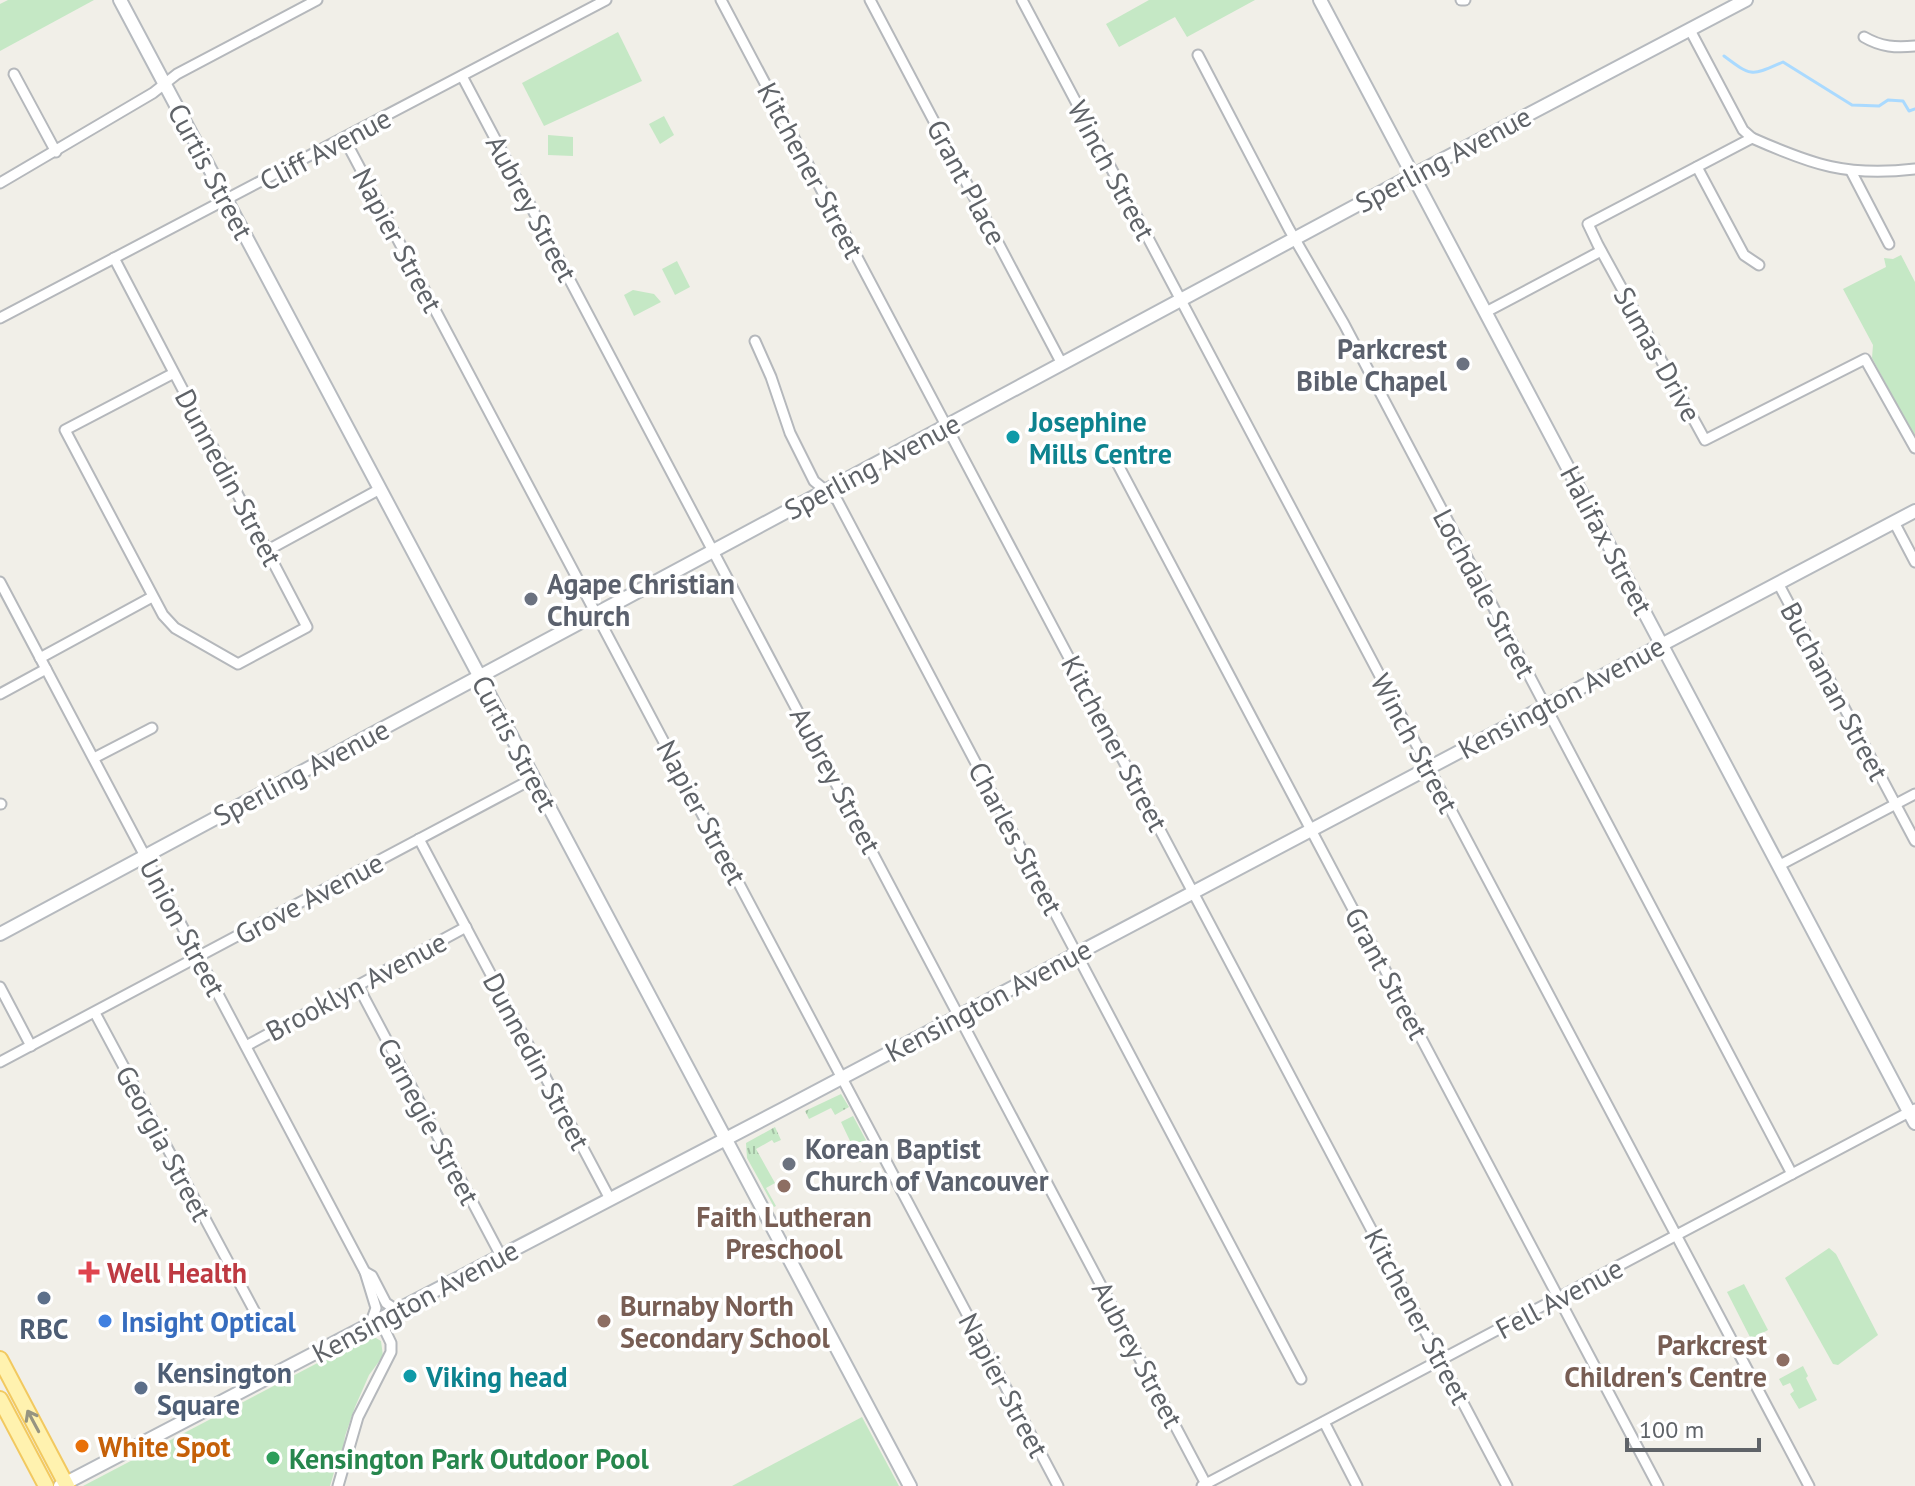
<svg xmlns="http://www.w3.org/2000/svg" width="1915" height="1486" viewBox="0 0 1915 1486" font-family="'PT Sans',sans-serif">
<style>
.grass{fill:url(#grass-tufts)}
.park{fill:#c5e8c5}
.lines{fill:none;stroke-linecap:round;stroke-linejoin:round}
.stream{stroke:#aadaff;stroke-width:3}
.street-casing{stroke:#b5b8bc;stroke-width:13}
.secondary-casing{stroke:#b6babf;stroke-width:16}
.primary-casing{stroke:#f2c960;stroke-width:18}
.street{stroke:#fff;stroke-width:9}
.secondary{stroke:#fff;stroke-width:12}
.primary{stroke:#fff2af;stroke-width:14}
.oneway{stroke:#979581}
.worship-dot{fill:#6b7280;stroke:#fff;stroke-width:3}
.culture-dot{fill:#0f9aa8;stroke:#fff;stroke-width:3}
.education-dot{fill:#8d6e63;stroke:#fff;stroke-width:3}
.health-dot{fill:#e0444e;stroke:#fff;stroke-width:3}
.service-dot{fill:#5c6f8a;stroke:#fff;stroke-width:3}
.shop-dot{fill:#3f7fe0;stroke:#fff;stroke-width:3}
.food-dot{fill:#e8710a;stroke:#fff;stroke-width:3}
.leisure-dot{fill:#2e9e5b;stroke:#fff;stroke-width:3}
.labels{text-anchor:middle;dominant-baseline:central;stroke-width:7;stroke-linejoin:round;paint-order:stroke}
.street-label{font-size:28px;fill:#5f6368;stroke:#fff}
.worship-label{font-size:28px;font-weight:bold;fill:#5b616d;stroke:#fff;text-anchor:start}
.culture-label{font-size:28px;font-weight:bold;fill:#0d838f;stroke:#fff;text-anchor:start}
.education-label{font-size:28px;font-weight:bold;fill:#785e54;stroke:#fff}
.health-label{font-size:28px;font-weight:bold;fill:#be3a42;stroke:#fff;text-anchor:start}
.shop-label{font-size:28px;font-weight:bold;fill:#366cbe;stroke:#fff;text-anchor:start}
.service-label{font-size:28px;font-weight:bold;fill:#4e5e75;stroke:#fff}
.food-label{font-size:28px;font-weight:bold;fill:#c56008;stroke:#fff;text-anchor:start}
.leisure-label{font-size:28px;font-weight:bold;fill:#27864d;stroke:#fff;text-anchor:start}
</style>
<defs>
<pattern id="grass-tufts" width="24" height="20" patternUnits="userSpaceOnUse" patternTransform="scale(2)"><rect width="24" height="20" fill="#c5e8c5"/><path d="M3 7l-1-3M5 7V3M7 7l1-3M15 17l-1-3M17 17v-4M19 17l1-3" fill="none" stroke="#a3c0a4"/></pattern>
</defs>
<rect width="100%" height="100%" fill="#f1efe8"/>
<g class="grass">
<path d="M841 1094 849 1107 835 1115 831 1108 809 1119 805 1111Z"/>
<path d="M853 1116 874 1155 860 1162 841 1122Z"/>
<path d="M775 1127 781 1140 774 1143 772 1140 756 1149 775 1183 766 1188 776 1206 774 1207 747 1158 746 1143Z"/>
</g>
<g class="park">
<path d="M8 0H94L0 51V4Z"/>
<path d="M1149 0H1255L1187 37 1175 17 1119 47 1106 24Z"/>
<path d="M618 32 642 81 544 126 522 83Z"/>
<path d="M664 116 674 135 660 144 649 124Z"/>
<path d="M548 135 573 137V156L548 155Z"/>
<path d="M1901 255 1915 282V438L1872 358 1873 345 1843 289 1886 267 1884 258 1893 259Z"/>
<path d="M677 261 690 287 675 295 662 269Z"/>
<path d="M633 290 654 294 661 302 634 316 624 295Z"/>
<path d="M1829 1248 1836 1254 1878 1335 1838 1365 1833 1364 1785 1278Z"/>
<path d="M1744 1284 1768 1330 1751 1339 1727 1292Z"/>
<path d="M371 1335 381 1341 383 1356 369 1375 355 1407 345 1436 343 1451 338 1459 330 1486H83Z"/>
<path d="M1803 1366 1808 1376 1806 1378 1817 1400 1799 1409 1790 1394 1794 1391 1790 1383 1783 1386 1779 1379Z"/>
<path d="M862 1417 899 1486H732Z"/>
</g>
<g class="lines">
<path class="stream" d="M1724 56C1752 77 1751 76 1783 62L1852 105 1879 106 1888 100 1903 101 1909 111 1915 109"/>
<g class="street-casing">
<g id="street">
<path d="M721 0 1507 1486"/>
<path d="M870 0 1062 364"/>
<path d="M1022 0 1809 1486"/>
<path d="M1461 0H1465"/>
<path d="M1690 30 1743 130 1752 138C1813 165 1847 177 1915 169"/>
<path d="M1864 37C1881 47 1896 48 1915 46"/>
<path d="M1198 55 1289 229 1344 324 1792 1174"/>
<path d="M14 74 56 152"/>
<path d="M462 76 1207 1486"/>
<path d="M344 138 1058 1486"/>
<path d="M1752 138 1588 224 1598 245 1705 440 1865 359 1915 448"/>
<path d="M1697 167 1744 255 1759 265"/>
<path d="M1851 171 1889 244"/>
<path d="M0 183 153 93 177 74 317 0"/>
<path d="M114 258 307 627 238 664 175 628 163 615 65 430 174 373"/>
<path d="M1486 312 1601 251"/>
<path d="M0 318 606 0"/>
<path d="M755 341 771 377 790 433 814 481 837 500 1301 1379"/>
<path d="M1116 461 1658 1486"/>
<path d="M1894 522 1915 562"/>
<path d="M268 550 380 489"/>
<path d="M0 582 365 1272 376 1308 370 1325"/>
<path d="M1778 583 1915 841"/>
<path d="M40 658 152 597"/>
<path d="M0 694 46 669"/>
<path d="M94 758 152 728"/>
<path d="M0 804H1"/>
<path d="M419 839 610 1199"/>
<path d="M1778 866 1915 794"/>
<path d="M358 986 501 1256"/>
<path d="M0 987 31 1046"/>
<path d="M95 1013 256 1314"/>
<path d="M246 1046 466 927"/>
<path d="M0 1062 534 778"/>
<path d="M365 1272 372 1276 386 1303 398 1311"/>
<path d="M1324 1422 1357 1486"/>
<path d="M338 1486 358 1417 391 1352V1343L380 1320"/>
<path d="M1202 1486 1915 1109"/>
</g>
</g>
<g class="secondary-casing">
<g id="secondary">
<path d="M120 0 910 1486"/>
<path d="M1320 0 1915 1123"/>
<path d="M0 934 1402 181 1746 0"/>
<path d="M60 1486 783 1109 1915 511"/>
</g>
</g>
<g class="primary-casing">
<g id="primary">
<path d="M0 1359 67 1486"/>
<path d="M0 1399 46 1486"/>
</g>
</g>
<use href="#street" class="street"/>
<use href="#secondary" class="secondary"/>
<use href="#primary" class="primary"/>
</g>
<defs><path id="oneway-shaft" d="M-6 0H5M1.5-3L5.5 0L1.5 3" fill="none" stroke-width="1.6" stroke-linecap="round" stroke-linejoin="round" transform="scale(2)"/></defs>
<use class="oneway" href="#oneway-shaft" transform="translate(33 1421) rotate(-118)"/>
<g class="worship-dot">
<circle cx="1463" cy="364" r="8"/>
<circle cx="531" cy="599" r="8"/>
<circle cx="789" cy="1164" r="8"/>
</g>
<g class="culture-dot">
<circle cx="1013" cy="437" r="8"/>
<circle cx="410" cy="1376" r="8"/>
</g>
<g class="education-dot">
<circle cx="784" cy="1186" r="8"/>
<circle cx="604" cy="1321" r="8"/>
<circle cx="1783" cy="1360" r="8"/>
</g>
<path class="health-dot" d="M85 1260h8v8h8v8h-8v8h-8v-8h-8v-8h8z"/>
<g class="service-dot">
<circle cx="44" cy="1298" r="8"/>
<circle cx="141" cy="1388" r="8"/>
</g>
<circle class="shop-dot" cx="105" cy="1321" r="8"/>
<circle class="food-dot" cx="82" cy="1446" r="8"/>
<circle class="leisure-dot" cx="273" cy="1458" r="8"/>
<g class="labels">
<g class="street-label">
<text transform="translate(325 149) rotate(-28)">Cliff Avenue</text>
<text transform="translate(1443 159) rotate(-28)">Sperling Avenue</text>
<text transform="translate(811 170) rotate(62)">Kitchener Street</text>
<text transform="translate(1112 170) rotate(62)">Winch Street</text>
<text transform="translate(211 171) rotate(62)">Curtis Street</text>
<text transform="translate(967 182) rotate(62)">Grant Place</text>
<text transform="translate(532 208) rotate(62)">Aubrey Street</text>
<text transform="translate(398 240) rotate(62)">Napier Street</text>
<text transform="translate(1658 354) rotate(61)">Sumas Drive</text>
<text transform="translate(872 466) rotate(-28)">Sperling Avenue</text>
<text transform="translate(229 477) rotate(62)">Dunnedin Street</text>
<text transform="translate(1607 540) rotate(62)">Halifax Street</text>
<text transform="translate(1485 593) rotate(62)">Lochdale Street</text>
<text transform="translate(1835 691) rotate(62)">Buchanan Street</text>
<text transform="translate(1561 697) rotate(-28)">Kensington Avenue</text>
<text transform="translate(515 743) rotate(62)">Curtis Street</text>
<text transform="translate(1115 743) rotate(62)">Kitchener Street</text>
<text transform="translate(1415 743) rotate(62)">Winch Street</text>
<text transform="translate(301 772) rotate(-28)">Sperling Avenue</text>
<text transform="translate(836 780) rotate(62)">Aubrey Street</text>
<text transform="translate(702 812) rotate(62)">Napier Street</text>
<text transform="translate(1016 838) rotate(62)">Charles Street</text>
<text transform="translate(309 898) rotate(-28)">Grove Avenue</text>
<text transform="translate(183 927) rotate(62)">Union Street</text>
<text transform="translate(1387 973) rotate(62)">Grant Street</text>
<text transform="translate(356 986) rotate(-28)">Brooklyn Avenue</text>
<text transform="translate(988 1000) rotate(-28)">Kensington Avenue</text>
<text transform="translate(537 1061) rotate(62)">Dunnedin Street</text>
<text transform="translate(429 1121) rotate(62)">Carnegie Street</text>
<text transform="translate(164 1143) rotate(62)">Georgia Street</text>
<text transform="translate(1559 1298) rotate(-28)">Fell Avenue</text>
<text transform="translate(415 1301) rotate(-28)">Kensington Avenue</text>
<text transform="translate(1418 1316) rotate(62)">Kitchener Street</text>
<text transform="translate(1138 1354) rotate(62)">Aubrey Street</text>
<text transform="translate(1004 1385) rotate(62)">Napier Street</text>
</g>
<g class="worship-label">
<text x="1447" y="348" text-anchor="end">Parkcrest<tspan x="1447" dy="32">Bible Chapel</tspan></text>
<text x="547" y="583">Agape Christian<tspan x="547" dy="32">Church</tspan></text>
<text x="805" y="1148">Korean Baptist<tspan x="805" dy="32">Church of Vancouver</tspan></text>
</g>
<g class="culture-label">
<text x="1029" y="421">Josephine<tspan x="1029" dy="32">Mills Centre</tspan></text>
<text x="426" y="1376">Viking head</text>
</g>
<g class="education-label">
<text x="784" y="1216">Faith Lutheran<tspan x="784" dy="32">Preschool</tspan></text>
<text x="620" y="1305" text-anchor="start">Burnaby North<tspan x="620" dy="32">Secondary School</tspan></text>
<text x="1767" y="1344" text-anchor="end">Parkcrest<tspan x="1767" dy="32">Children's Centre</tspan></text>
</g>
<g class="health-label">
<text x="107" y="1272">Well Health</text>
</g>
<g class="shop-label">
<text x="121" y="1321">Insight Optical</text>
</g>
<g class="service-label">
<text x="44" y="1328">RBC</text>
<text x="157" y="1372" text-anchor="start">Kensington<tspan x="157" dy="32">Square</tspan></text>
</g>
<g class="food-label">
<text x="98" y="1446">White Spot</text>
</g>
<g class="leisure-label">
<text x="289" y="1458">Kensington Park Outdoor Pool</text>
</g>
</g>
<path d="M1627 1438v12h132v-12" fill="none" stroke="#5f6368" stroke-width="4"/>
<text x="1639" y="1438" font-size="24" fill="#5f6368" stroke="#ffffff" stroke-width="6" paint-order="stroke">100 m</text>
</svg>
